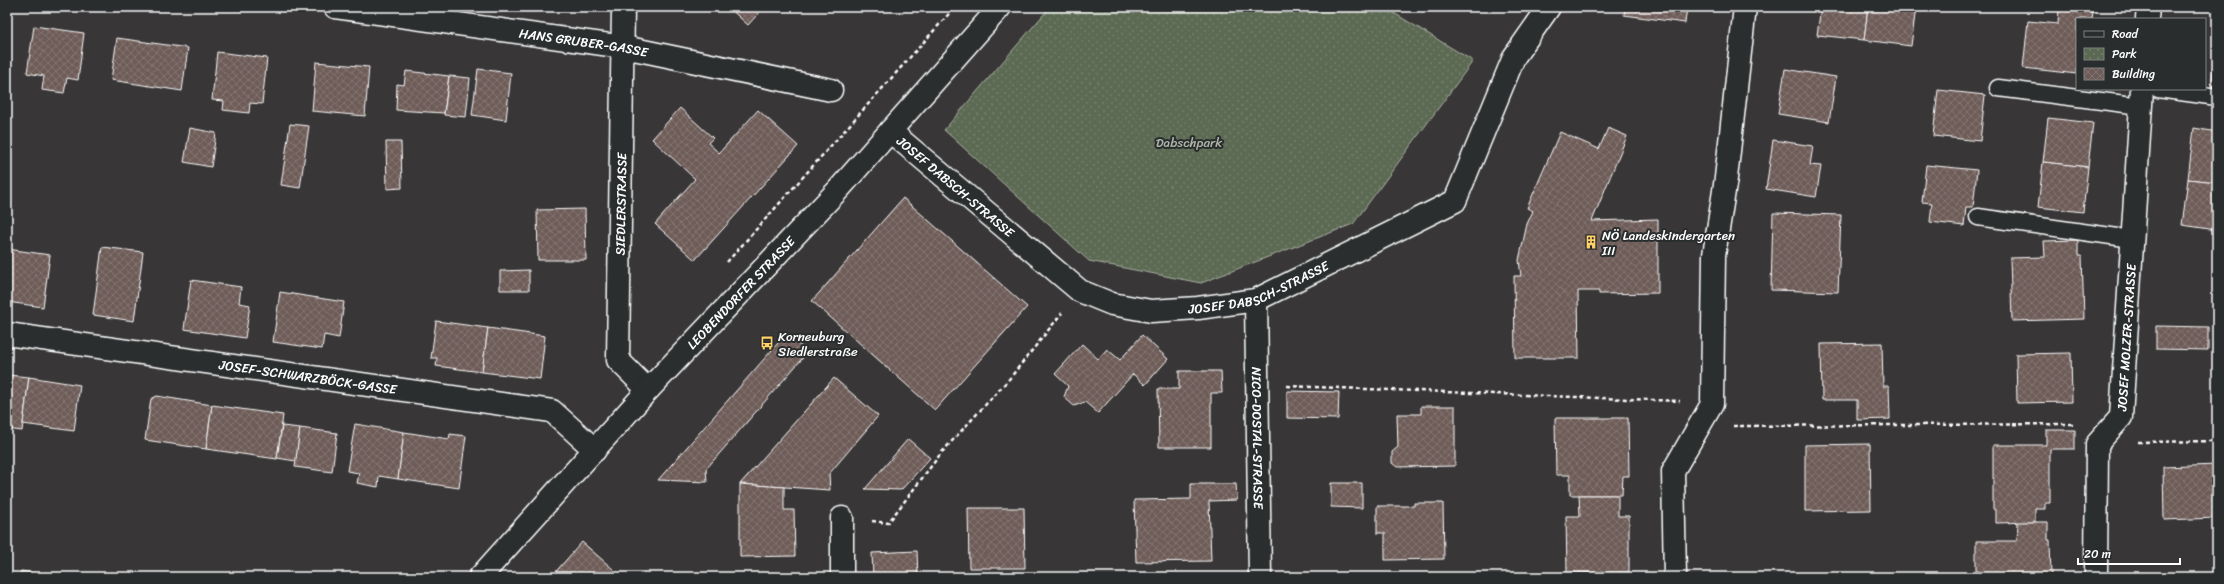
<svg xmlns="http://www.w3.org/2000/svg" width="2224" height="584" viewBox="0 0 2224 584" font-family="Sriracha,sans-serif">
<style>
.park{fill:url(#park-dots);stroke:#adb4a8}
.building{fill:url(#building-cross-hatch);stroke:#fff}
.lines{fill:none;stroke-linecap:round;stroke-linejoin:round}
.lane-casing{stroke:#fff;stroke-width:19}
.street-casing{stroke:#fff;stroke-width:25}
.secondary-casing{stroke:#fff;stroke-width:25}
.path{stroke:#fff;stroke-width:2.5;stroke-dasharray:4 3;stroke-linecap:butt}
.lane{stroke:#2a2d2e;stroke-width:16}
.street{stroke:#2a2d2e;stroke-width:22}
.secondary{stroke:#2a2d2e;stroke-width:22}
.labels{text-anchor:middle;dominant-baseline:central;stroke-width:4;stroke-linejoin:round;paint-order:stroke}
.street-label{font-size:13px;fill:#fff;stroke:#2a2d2e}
.park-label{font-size:13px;fill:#adb4a8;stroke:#2a2d2e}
.poi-label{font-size:13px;fill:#fff;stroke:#2a2d2e;text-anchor:start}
</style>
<defs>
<pattern id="park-dots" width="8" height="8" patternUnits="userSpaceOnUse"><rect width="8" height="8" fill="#5b6952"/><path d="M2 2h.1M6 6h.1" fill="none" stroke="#74806c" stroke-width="1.8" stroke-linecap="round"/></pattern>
<pattern id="building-cross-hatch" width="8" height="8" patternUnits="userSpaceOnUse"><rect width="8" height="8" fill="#6e5c58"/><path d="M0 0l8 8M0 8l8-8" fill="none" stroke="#847471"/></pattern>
</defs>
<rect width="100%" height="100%" fill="#383636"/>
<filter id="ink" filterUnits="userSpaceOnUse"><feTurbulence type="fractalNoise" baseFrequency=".025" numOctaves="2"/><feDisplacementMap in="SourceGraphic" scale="8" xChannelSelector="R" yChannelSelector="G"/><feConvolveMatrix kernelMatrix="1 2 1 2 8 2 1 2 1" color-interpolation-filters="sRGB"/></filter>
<g filter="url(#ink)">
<path class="park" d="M1050 7H1384L1473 61 1353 224 1201 283 1089 261 944 130Z"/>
<g class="building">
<path d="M728 7H764L748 25Z"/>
<path d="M1625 7H1687L1685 23 1624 15Z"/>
<path d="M1821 7H1868L1864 40 1817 35Z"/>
<path d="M1868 7H1916L1911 46 1864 40Z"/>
<path d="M2059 8 2093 12 2092 19H2077V74L2023 68 2028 21 2058 24Z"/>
<path d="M34 26 84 33 78 80 67 78 64 93 42 90 44 76 27 73Z"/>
<path d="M117 38 188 48 182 91 111 80Z"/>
<path d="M2217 41V87L2211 86Z"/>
<path d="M217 52 267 58 262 104 250 103 249 113 223 110 224 101 212 100Z"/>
<path d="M316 62 369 67 365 116 312 111Z"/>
<path d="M478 69 511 73 506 120 472 115Z"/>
<path d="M1785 69 1836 77 1829 122 1778 114Z"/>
<path d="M406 71 449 76 444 113 396 110 397 84 404 85Z"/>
<path d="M449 76 470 78 466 117 444 115Z"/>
<path d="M1938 90 1985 95 1980 141 1933 136Z"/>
<path d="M680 108 713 138 708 143 719 153 758 110 798 146 695 260 655 224 695 179 652 139Z"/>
<path d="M2048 118 2093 123 2088 167 2043 162Z"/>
<path d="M290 124 309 126 300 188 281 185Z"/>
<path d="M190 128 216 133 211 167 184 162Z"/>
<path d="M1608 128 1627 136 1592 221 1658 219V293L1599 294V291H1578L1579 358H1515L1514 276H1521L1519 260 1527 224 1533 211 1527 208 1560 132 1599 149Z"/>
<path d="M2194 128 2217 132V182L2188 179Z"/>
<path d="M1773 140 1813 146 1810 165 1821 166 1816 197 1766 189Z"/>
<path d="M386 142H401L402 188 387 189Z"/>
<path d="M2043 162 2088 167 2083 212 2038 207Z"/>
<path d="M1926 165 1977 170 1973 207H1966L1964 226 1930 222 1932 203 1922 202Z"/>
<path d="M2188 179 2217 182V230L2182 225Z"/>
<path d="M903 198 1027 307 935 410 812 301Z"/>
<path d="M585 209 586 260H538L537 210Z"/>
<path d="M1773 213 1841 215 1838 292 1771 290Z"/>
<path d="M2078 240V256H2082L2084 319 2012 321 2010 258 2045 257 2044 241Z"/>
<path d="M102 247 143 252 134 321 93 315Z"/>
<path d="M7 249 50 255 43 307 7 302Z"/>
<path d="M529 270V290H500V271Z"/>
<path d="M191 280 241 287 239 303 250 305 245 338 184 329Z"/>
<path d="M280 292 344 302 339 338 324 335 322 349 273 342Z"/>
<path d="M436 321 488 328 482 372 436 366 437 358H431Z"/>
<path d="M2156 326 2208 327V350L2156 349Z"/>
<path d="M488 328 545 336 540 379 482 372Z"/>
<path d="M786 334 808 352 706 469 707 482 658 480Z"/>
<path d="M1142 335 1168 359 1145 385 1133 374 1098 413 1085 402 1074 406 1064 397 1068 386 1055 374 1082 344 1098 359 1107 349 1120 360Z"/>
<path d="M1882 343 1883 386H1889L1890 419 1857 420V400H1822L1821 344Z"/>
<path d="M2071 353 2072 402 2017 403 2016 354Z"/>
<path d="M1179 371H1221L1222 393H1211V447H1159L1158 389H1179Z"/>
<path d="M7 375 29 377 22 431 7 429Z"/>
<path d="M29 377 80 385 74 431 23 424Z"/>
<path d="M834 378 878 416 829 474 830 490 740 484Z"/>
<path d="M1287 391 1339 392 1338 419 1287 418Z"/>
<path d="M157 396 212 405 206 449 145 440 151 399Z"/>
<path d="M212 405 283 415 277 459 206 449Z"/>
<path d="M1421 406H1455V466L1397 467 1392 463V452L1398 447 1397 414H1421Z"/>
<path d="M1555 418H1628L1629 476H1623L1622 495H1570V475H1556Z"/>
<path d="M355 424 404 432 398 479 379 476 378 487 357 483 359 473 347 471Z"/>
<path d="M282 426 300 428 296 461 277 458Z"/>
<path d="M300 428 337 433 332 472 295 467Z"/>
<path d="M2046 430H2075V449H2050V503H2045V509H2035V522L1996 523V510L1993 509V445H2046Z"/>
<path d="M404 432 449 439 450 434 466 436 459 488 398 479Z"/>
<path d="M908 439 930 458 901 490 865 489Z"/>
<path d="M1870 444 1871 510 1805 511V445Z"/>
<path d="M2217 465V518L2164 520 2163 467Z"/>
<path d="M1331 483H1362V508L1331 507Z"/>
<path d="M740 484 784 487V510H794L795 556 740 557Z"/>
<path d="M1191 484H1236L1237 500 1209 501 1211 561 1136 562 1134 500 1191 499Z"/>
<path d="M1579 495H1618V516H1629V572L1567 573 1566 516H1580Z"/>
<path d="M1414 503H1443L1444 559 1385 560V533H1377V506H1414Z"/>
<path d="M968 508H1024L1025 568H969Z"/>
<path d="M2018 522H2048V540H2050L2051 577H1976V541H2017Z"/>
<path d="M582 542 622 577H551Z"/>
<path d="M917 551 918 577H873L872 553Z"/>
<path d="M21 571 40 574 39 577H20Z"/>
<path d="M1209 576V577H1143Z"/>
</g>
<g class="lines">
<g class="lane-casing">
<g id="lane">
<path d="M1998 88 2141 106"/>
<path d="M2158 89 2217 97"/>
<path d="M1978 217 2132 239"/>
</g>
</g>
<g class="street-casing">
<g id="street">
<path id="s1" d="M335 7 624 47 831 90"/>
<path d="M623 7 618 360 648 390"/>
<path d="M2147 19 2148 7"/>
<path id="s2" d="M890 131 1080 291 1112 304 1151 311 1198 308 1256 300 1455 201 1514 57 1549 7"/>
<path id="s3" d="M1256 300 1260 577"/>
<path id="s4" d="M7 334 552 411 595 450"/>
<path d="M842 518V577"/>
<path d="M1675 577 1673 471 1712 404 1714 255 1726 178 1745 7"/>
<path id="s5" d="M2096 577 2097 444 2121 417 2142 89"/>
</g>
</g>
<g class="secondary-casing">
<g id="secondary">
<path id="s6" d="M480 577 648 390 838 190 1000 7"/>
</g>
</g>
<g class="path">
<path d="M727 262 955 7"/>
<path d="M1287 386 1680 401"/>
<path d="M1733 426 2076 424"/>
<path d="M2138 442 2217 441"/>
<path d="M872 521 888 523 942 452 1010 378 1062 313"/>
</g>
<use href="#lane" class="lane"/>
<use href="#street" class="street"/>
<use href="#secondary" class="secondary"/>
</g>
</g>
<defs>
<g id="building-bare" transform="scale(1.08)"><path d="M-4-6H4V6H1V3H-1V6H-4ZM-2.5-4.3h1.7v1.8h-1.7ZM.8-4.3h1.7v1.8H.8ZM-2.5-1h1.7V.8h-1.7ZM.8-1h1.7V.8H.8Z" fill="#ffd166" stroke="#2a2d2e" stroke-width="2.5" paint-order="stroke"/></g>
<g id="bus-bare" transform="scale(1.08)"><path d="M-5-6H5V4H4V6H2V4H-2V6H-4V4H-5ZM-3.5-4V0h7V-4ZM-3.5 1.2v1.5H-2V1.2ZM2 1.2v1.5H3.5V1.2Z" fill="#ffd166" stroke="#2a2d2e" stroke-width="2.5" paint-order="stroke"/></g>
</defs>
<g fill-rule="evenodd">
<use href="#building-bare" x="1591" y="242"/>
<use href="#bus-bare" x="767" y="343"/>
</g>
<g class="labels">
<g class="street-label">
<text stroke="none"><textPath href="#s1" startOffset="251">HANS GRUBER-GASSE</textPath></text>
<text stroke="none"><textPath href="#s2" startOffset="86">JOSEF DABSCH-STRASSE</textPath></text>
<text transform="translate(621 204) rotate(-89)">SIEDLERSTRASSE</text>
<text stroke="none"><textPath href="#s2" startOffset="434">JOSEF DABSCH-STRASSE</textPath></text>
<text stroke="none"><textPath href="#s6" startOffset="386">LEOBENDORFER STRASSE</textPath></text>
<text stroke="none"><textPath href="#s5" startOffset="249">JOSEF MOLZER-STRASSE</textPath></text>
<text stroke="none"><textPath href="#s4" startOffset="304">JOSEF-SCHWARZBÖCK-GASSE</textPath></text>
<text stroke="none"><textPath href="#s3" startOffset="138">NICO-DOSTAL-STRASSE</textPath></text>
</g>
<g class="park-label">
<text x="1189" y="142">Dabschpark</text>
</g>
<g class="poi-label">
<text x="1602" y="235">NÖ Landeskindergarten<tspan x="1602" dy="15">III</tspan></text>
<text x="778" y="336">Korneuburg<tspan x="778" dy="15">Siedlerstraße</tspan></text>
</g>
</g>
<rect width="2224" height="584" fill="none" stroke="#2a2d2e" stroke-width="24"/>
<rect x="12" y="12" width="2200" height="560" fill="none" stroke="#fff" stroke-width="1.5" filter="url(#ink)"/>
<rect x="2076" y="18" width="130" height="72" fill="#2a2d2e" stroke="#7f8182"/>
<rect x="2084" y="31" width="20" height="6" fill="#2a2d2e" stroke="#7f8182"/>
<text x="2112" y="38" font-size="12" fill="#ffffff">Road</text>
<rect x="2084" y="48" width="20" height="12" fill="url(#park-dots)" stroke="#7f8182"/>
<text x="2112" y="58" font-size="12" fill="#ffffff">Park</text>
<rect x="2084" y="68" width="20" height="12" fill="url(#building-cross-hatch)" stroke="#7f8182"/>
<text x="2112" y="78" font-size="12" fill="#ffffff">Building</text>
<path d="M2078 558v6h102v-6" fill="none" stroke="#ffffff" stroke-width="2"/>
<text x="2084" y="558" font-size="12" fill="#ffffff" stroke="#2a2d2e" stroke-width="3" paint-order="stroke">20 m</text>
</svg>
